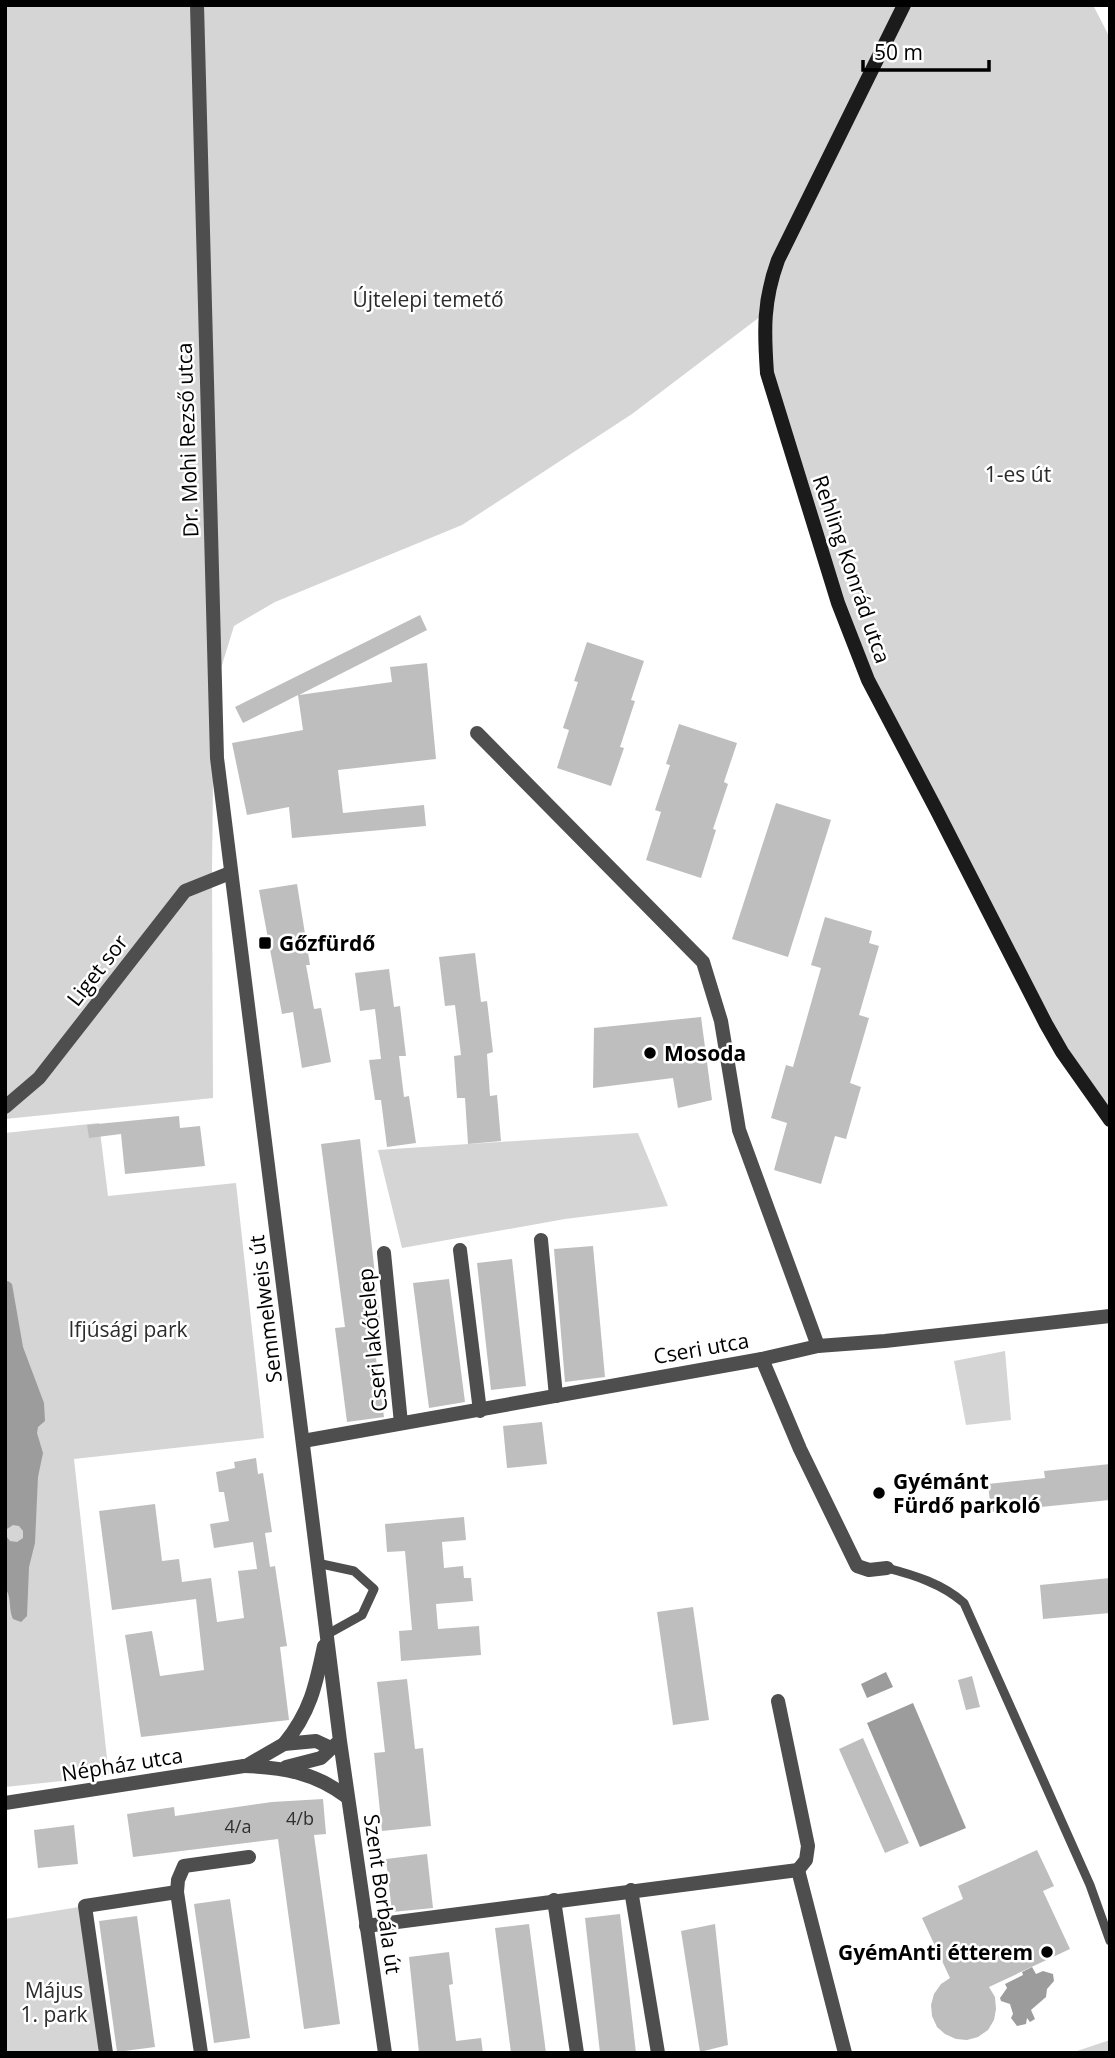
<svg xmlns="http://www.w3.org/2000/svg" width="1115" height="2058" viewBox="0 0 1115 2058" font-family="'Open Sans',sans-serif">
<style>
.green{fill:#d5d5d5}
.water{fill:#9c9c9c;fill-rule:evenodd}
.building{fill:#bebebe}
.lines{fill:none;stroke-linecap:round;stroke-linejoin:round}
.service{stroke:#4e4e4e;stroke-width:9}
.minor{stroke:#4e4e4e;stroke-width:14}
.tertiary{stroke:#4e4e4e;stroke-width:14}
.secondary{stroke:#1b1b1b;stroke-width:14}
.poi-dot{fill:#000;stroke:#fff;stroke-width:2.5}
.labels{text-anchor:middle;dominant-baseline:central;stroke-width:5;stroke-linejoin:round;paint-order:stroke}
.number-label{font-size:18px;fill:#303030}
.park-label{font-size:21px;fill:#2c2c2c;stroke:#fff}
.street-label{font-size:21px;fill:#000;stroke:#fff}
.poi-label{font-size:21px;font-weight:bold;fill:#000;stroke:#fff;text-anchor:start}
</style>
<rect width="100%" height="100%" fill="#fff"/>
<g class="green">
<path d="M5 5H1093L1110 38V1120L1062 1052 868 680 767 373 765 313 632 414 462 525 275 602 234 626 214 691 212 870 213 1098 5 1119Z"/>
<path d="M99 1123 108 1196 236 1183 264 1438 74 1459 109 1776 5 1787V1133Z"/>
<path d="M638 1133 668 1206 565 1219 402 1248 378 1150Z"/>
<path d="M1005 1351 1011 1420 966 1425 954 1361Z"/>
<path d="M85 1906 111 2053H5V1919Z"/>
<path d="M1110 2040V2053H1071Z"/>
</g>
<g class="water">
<path d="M8 1281 12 1284 23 1347 44 1403 45 1421 38 1427 37 1433 43 1453 38 1477 35 1543 29 1567 27 1616 21 1622 13 1619C8 1608 12 1597 5 1588V1282ZM13 1525 19 1526 23 1531V1538L17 1542 10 1541 6 1536 7 1529Z"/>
<path d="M886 1672 893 1687 867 1698 861 1684Z"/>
<path d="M913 1703 966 1828 920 1847 867 1723Z"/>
<path d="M1032 1967 1036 1974 1043 1971 1053 1974 1054 1981 1047 1989 1046 1997 1031 2010 1035 2019 1030 2022 1027 2018 1026 2024 1017 2026 1011 2018 1013 2014 1010 2004 1001 2001 1000 1998 1007 1988 1005 1984 1023 1975 1022 1972Z"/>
</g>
<g class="building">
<path d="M420 615 427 630 299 695 392 682 390 667 427 663 436 759 338 770 343 813 424 805 426 826 292 838 289 807 247 815 232 743 303 730 298 695 243 723 235 707Z"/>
<path d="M587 642 644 661 631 700 635 701 620 747 624 748 611 786 557 768 569 730 563 728 578 682 574 681Z"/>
<path d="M679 724 737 743 724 782 728 784 713 829 716 830 701 878 646 860 661 812 655 810 670 765 666 764Z"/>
<path d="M776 803 831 820 788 957 732 939Z"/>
<path d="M297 884 310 965H306L314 1009 321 1008 331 1062 302 1068 293 1012 282 1014 259 890Z"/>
<path d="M825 917 872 931 869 943 879 946 859 1015 869 1018 850 1083 861 1087 846 1139 835 1136 821 1184 774 1170 787 1123 771 1118 786 1065 793 1067 821 968 811 965Z"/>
<path d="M475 953 481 1002 487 1001 493 1052 487 1054 490 1096 497 1095 501 1141 468 1144 465 1098H457L454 1056 461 1055 455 1005 445 1006 439 957Z"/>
<path d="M389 969 394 1007 400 1006 406 1056H399L404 1097 409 1096 416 1143 387 1147 381 1100H375L369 1060 381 1059 375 1009 360 1011 355 973Z"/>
<path d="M701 1017 712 1100 678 1108 673 1078 593 1088 594 1028Z"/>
<path d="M179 1116 180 1128 200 1126 205 1166 125 1174 121 1134 89 1138 87 1125Z"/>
<path d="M360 1139 380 1320 371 1321 384 1417 347 1422 335 1328 345 1327 321 1144Z"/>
<path d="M593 1246 605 1377 565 1382 554 1249Z"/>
<path d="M512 1259 526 1386 491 1390 477 1263Z"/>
<path d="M449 1279 465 1402 429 1408 413 1283Z"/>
<path d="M542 1422 547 1464 507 1468 503 1426Z"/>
<path d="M256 1458 258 1474 263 1473 272 1532 265 1533 270 1567 275 1566 287 1646 280 1647 289 1720 141 1737 125 1635 152 1631 160 1676 204 1670 196 1599 112 1610 99 1511 155 1504 162 1561 179 1559 182 1582 211 1578 217 1622 244 1618 238 1571 257 1569 253 1542 214 1548 210 1524 229 1521 224 1492H219L216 1472 235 1468 234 1462Z"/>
<path d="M1110 1464V1500L991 1512 988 1484 1045 1478 1044 1471Z"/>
<path d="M464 1517 466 1540 442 1542 444 1568 463 1566 464 1578H471L473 1601 436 1604 438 1629 479 1626 481 1655 401 1661 399 1631 412 1630 405 1551 387 1552 385 1524Z"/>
<path d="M1110 1578V1613L1043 1619 1040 1585Z"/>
<path d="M693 1607 709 1720 673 1725 657 1612Z"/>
<path d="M972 1676 980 1707 966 1710 958 1680Z"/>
<path d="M407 1679 415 1749 423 1748 431 1826 382 1831 374 1753 385 1752 377 1682Z"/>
<path d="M863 1738 909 1843 885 1853 839 1749Z"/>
<path d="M323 1799 326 1834 314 1835 340 2024 304 2029 278 1839 133 1857 127 1814 174 1807 175 1816 272 1802Z"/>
<path d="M74 1825 78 1864 38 1868 34 1830Z"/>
<path d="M1037 1850 1054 1886 1043 1891 1070 1949 989 1987 995 1997 996 2009 994 2020 988 2030 978 2037 967 2040 956 2039 945 2034 937 2027 932 2016 931 2005 934 1994 941 1984 950 1978 922 1918 963 1899 958 1886Z"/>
<path d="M427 1854 433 1908 392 1912 386 1859Z"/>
<path d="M230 1899 250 2038 214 2043 194 1904Z"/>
<path d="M620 1914 636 2053H600L585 1918Z"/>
<path d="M137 1916 155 2047 117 2052 99 1921Z"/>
<path d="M529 1924 546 2053H511L495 1928Z"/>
<path d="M715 1924 728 2045 700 2052 681 1931Z"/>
<path d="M449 1952 453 1984 449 1985 456 2041 481 2038 483 2053H419L409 1957Z"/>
</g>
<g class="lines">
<g class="service">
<path d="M317 1563 354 1571 374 1589 362 1615 326 1635"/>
<path d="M887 1568C914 1575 943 1584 964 1603L1090 1885 1110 1941"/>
</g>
<g class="minor">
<path d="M477 733 703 962 721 1021 739 1130 818 1346"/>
<path d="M5 1107 39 1078 185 891 230 873"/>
<path d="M541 1240 556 1396"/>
<path d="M460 1250 480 1411"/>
<path d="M384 1253 401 1423"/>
<path d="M762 1359 800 1449 857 1566 869 1570 887 1568"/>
<path d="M303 1441 762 1359 818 1346 885 1341 1110 1316"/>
<path d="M778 1701 808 1846 806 1860 798 1870"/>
<path d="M5 1803 244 1766"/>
<path d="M798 1870 845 2053"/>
<path d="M631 1890 658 2053"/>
<path d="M554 1900 577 2053"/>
<path d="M366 1926 798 1870"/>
<path d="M106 2053 85 1906 177 1892"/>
<path d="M201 2053 177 1892 178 1880 184 1866 249 1857"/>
</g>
<g class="tertiary">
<path d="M197 5 217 758 340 1741 385 2053"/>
<path d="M284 1744C310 1713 316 1685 324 1646"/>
<path d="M244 1766C283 1767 316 1773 347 1797"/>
<path d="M246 1766 284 1744 316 1741 331 1748"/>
<path d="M286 1767 321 1758 336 1744"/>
</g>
<path class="secondary" d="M904 5 778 260C763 301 764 331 767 373L838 603 868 680 937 811 1046 1024 1062 1052 1110 1120"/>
</g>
<g class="poi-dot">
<rect x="258" y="936" width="14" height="14" rx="3.5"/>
<circle cx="650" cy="1053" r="7"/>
<circle cx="879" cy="1493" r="7"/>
<circle cx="1047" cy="1952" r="7"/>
</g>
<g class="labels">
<g class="number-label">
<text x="300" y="1818">4/b</text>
<text x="238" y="1826">4/a</text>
</g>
<g class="park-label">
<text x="428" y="299">Újtelepi temető</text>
<text x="1018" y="474">1-es út</text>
<text x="128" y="1329">Ifjúsági park</text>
<text x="54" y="1990">Május<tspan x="54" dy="24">1. park</tspan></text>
</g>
<g class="street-label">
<text transform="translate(187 440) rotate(-92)">Dr. Mohi Rezső utca</text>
<text transform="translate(852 569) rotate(71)">Rehling Konrád utca</text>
<text transform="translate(97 970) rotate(-52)">Liget sor</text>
<text transform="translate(265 1309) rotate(-97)">Semmelweis út</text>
<text transform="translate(372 1340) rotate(-96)">Cseri lakótelep</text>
<text transform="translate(701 1348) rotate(-10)">Cseri utca</text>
<text transform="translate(122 1764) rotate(-9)">Népház utca</text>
<text transform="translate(383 1894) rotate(82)">Szent Borbála út</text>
</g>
<g class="poi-label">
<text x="279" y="943">Gőzfürdő</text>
<text x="664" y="1053">Mosoda</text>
<text x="893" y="1481">Gyémánt<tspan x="893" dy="24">Fürdő parkoló</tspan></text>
<text x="1033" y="1952" text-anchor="end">GyémAnti étterem</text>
</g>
</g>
<rect width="1115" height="2058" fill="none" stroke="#000000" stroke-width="14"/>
<path d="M863 60v10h126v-10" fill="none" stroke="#000000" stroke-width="3.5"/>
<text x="874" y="60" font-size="21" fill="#000000" stroke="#ffffff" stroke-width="5" paint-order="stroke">50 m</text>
</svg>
